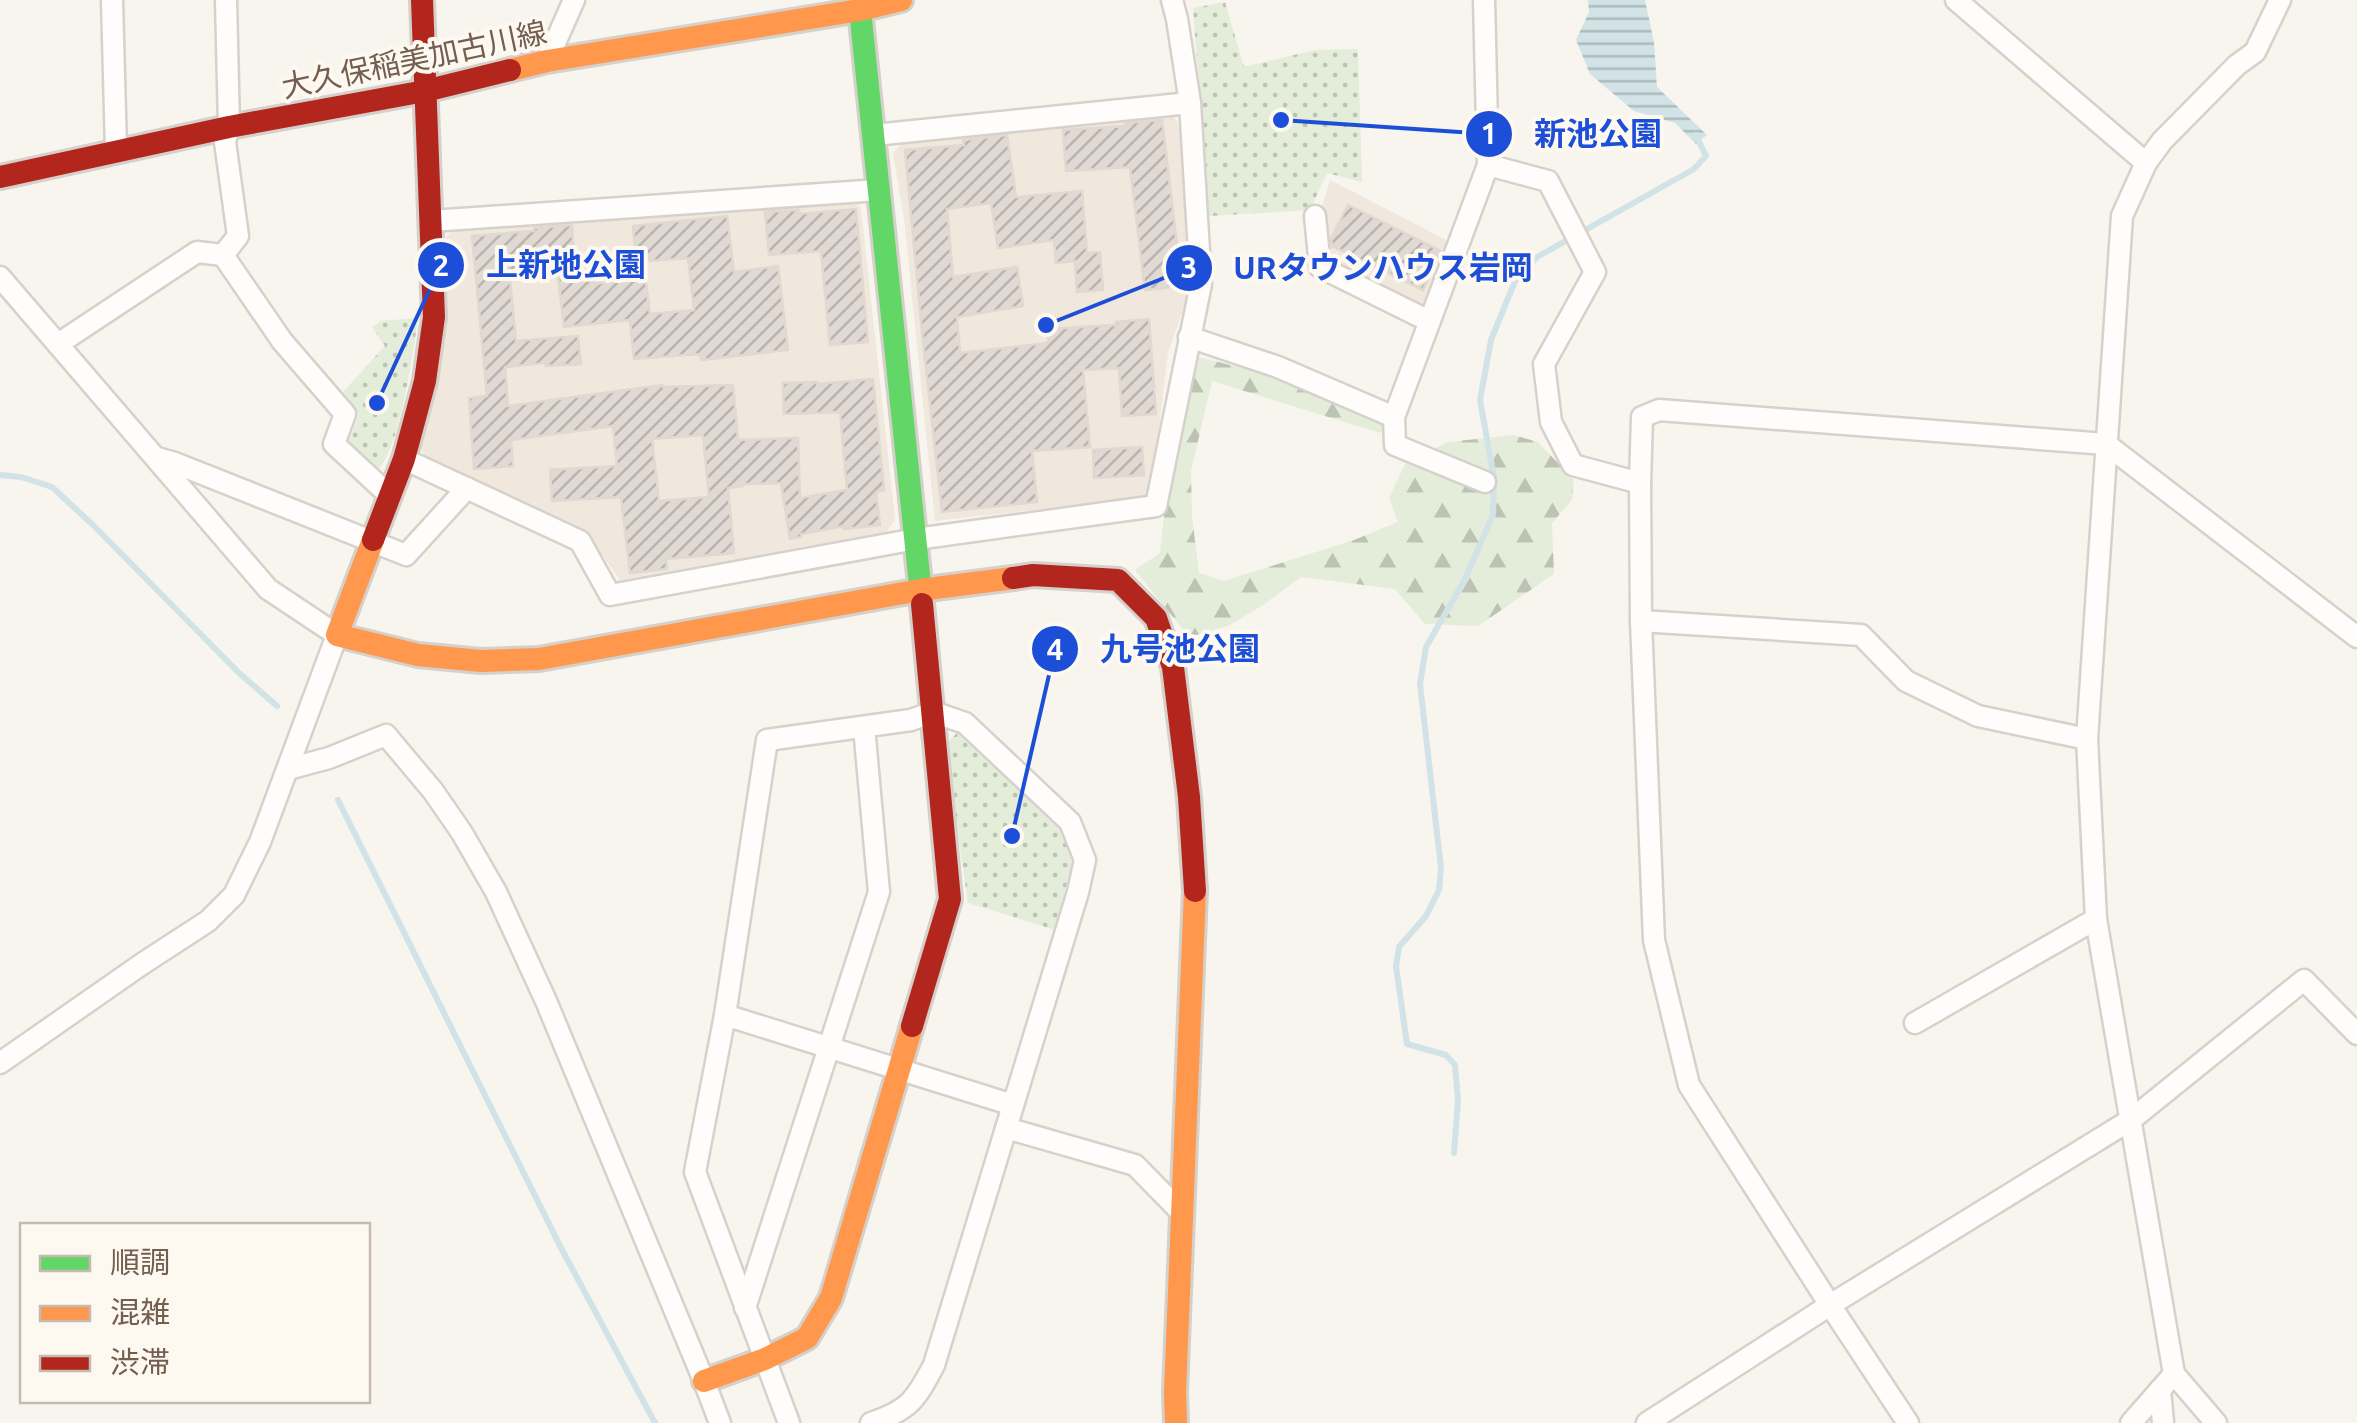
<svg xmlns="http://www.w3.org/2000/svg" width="2357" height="1423" viewBox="0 0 2357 1423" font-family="Ubuntu,'Noto Sans JP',sans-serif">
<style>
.residential{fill:#f0e7dd}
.forest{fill:url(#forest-firs)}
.park{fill:url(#park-dots)}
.water{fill:url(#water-rules)}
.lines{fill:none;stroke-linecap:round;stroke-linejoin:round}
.stream{stroke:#d1e3e6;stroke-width:6}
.building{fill:url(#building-hatch);stroke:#e0d8d1;stroke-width:2.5;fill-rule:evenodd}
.street-casing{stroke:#d7d1cc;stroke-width:25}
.fast-casing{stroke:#d5d0c9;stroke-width:28}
.slow-casing{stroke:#d5d0c9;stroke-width:28}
.jam-casing{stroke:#d5d0c9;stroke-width:28}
.street{stroke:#fefdfc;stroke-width:20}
.fast{stroke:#63d668;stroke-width:22}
.slow{stroke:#ff974d;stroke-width:22}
.jam{stroke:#b3261e;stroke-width:22}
.labels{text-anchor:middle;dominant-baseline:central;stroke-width:8;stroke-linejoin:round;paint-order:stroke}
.street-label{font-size:30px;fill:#735e50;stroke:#fdf9f1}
.leader{fill:none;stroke:#1d4ed8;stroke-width:4}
.callout-dot{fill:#1d4ed8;stroke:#fdf9f1;stroke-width:4}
.mark-label{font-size:30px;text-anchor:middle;font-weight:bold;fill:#fff}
.callout-label{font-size:32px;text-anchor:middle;font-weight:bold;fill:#1d4ed8;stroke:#fdf9f1;stroke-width:8;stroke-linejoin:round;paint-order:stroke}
</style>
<defs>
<pattern id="forest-firs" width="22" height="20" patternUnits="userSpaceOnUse" patternTransform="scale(2.5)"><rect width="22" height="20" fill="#e4edda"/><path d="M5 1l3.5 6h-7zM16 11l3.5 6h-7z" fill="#bdc3b3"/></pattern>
<pattern id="park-dots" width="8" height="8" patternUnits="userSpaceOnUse" patternTransform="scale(2.5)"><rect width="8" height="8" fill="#e4edda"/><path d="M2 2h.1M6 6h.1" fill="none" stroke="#bdc3b3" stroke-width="1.8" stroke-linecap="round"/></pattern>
<pattern id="water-rules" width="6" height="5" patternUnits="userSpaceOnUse" patternTransform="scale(2.5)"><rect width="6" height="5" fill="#d1e3e6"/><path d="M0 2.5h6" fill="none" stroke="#aebbbd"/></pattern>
<pattern id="building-hatch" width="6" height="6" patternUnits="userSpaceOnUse" patternTransform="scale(2.5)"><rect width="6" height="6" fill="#e1dad4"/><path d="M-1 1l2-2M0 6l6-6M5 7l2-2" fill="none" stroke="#bbb4ae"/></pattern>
</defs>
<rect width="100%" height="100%" fill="#f8f4ee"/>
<g class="residential">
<path d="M1172 114 1178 123 1186 187 1191 263 1187 298 1168 353 1152 485 1142 498 935 521 904 218 893 153 906 139Z"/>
<path d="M1330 180 1454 244 1428 308 1417 311 1333 266 1328 259 1322 207Z"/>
<path d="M857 202 861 208 895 520 886 532 620 580 585 531 427 461 418 442 443 240 455 229Z"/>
</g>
<path class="forest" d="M1193 356C1251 370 1340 389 1386 426L1380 433 1212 381 1191 471 1192 516 1199 573 1224 581 1354 540 1398 522 1389 498 1406 462 1448 442 1514 435 1538 442 1574 480 1572 500 1552 523 1554 574 1478 626 1425 624 1395 589 1301 577 1263 605 1228 626 1189 637 1135 570 1160 553 1165 506Z"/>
<g class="park">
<path d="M1225 2 1244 67 1315 50 1358 49 1362 182 1327 173 1310 210 1209 216 1193 8Z"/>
<path d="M418 318C414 347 399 456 376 471L354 457 348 444 359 414 343 392 385 346 372 327 381 321Z"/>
<path d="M958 732 1052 814 1063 828 1074 855 1055 930 968 903 946 751 950 740Z"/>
</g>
<path class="water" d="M1588 0H1645L1654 42 1657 87 1707 135 1696 144 1675 123 1634 111 1590 74 1576 40 1589 12Z"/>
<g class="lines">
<g class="stream">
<path d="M0 475 21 477 52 487 93 525 239 673 277 706"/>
<path d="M338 800 560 1246 655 1423"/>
<path d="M1454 1153 1458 1100 1455 1065 1446 1055 1407 1044 1396 966 1399 947 1426 916 1439 890 1441 868 1420 684 1426 647 1464 581 1493 515 1494 478 1480 400 1491 340 1515 281 1537 257 1694 169 1706 156 1696 135"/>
</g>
</g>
<g class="building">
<path d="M1162 120 1182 286 1145 290 1130 167 1066 171 1063 130 1126 126 1125 123Z"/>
<path d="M1007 135 1016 197 1082 191 1087 253 1100 252 1103 290 1077 292 1075 261 1056 263 1054 240 998 248 991 203 947 209 953 277 1017 267 1023 306 957 317 960 353 1048 343V329L1116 325V322L1149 319 1156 414 1122 416 1119 368 1083 370 1090 447 1032 451 1037 502 942 512 922 332 905 150 964 145 963 140Z"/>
<path d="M1348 205 1441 251 1423 290 1332 246 1331 239Z"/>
<path d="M856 209 868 342 830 345 821 251 769 255 765 212 799 210V214Z"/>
<path d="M727 216 734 272 778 266 788 350 701 360 700 354 634 359 630 320 564 327 558 277 510 280 516 341 578 336 581 364 546 366 545 363 505 367 508 406 663 385V387L733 385 738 440 798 438 800 498 847 490 840 412 784 414 783 383 817 382V384L873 379 884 490 876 492 880 525 844 529V526L801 534V537L790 539 781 483 743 484V486L728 488 734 553 666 559 667 569 630 573 621 497 552 501 550 470 617 466 613 426 511 440 513 466 474 469 469 398 487 396 472 236 534 231V228L572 225 575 274 594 272 595 284 645 276 650 314 694 310 688 258 636 262 633 226ZM703 435 709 497 659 501 652 439Z"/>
<path d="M1142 447 1144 475 1094 478 1093 450Z"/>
</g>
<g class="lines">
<g class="street-casing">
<g id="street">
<path d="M112 0 116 151"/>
<path d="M1956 0 2146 163"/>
<path d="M547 61 574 0"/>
<path d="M874 135 1190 103"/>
<path d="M1488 165 1548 181 1595 272 1544 364 1551 422 1573 465 1640 483"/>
<path d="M1315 216 1320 267 1429 321"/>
<path d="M431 221 879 190"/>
<path d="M223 255 238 236 225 142 229 127 226 0"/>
<path d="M0 277 268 589 337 635 260 842 234 895 208 921 142 964 0 1063"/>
<path d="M1189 337 1278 367 1394 417 1488 165 1484 0"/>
<path d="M58 344 197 252 223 255 282 341 345 414 334 444 389 495"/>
<path d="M1394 417 1395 445 1485 482"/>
<path d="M157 458 175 463 406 555 467 488"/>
<path d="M404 459 580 541 610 595 916 539 1156 506 1201 284 1190 103 1177 19 1172 0"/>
<path d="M1641 621 1861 635 1906 681 1978 716 2087 739"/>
<path d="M288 769 329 758 386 735 433 791 462 833 496 892 546 1001 704 1381 720 1423"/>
<path d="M725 1015 1013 1105"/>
<path d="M1915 1023 2096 919"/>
<path d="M1006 1128 1135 1165 1182 1213"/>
<path d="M745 1308 879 892 864 727"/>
<path d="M2160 1390 2163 1423"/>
<path d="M789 1423 695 1172 725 1015 767 740 911 720 933 712 965 723 1070 822 1085 860 1078 892 934 1365C915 1401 909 1410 871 1423"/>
<path d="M1647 1423 1830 1305 2132 1119 2304 980 2357 1034"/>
<path d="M1908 1423 1830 1305 1689 1085 1654 940 1641 621 1640 483 1642 417 1659 410 2106 444 2357 637"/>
<path d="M2131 1423 2174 1374"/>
<path d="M2216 1423 2174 1374 2096 919 2087 739 2122 216 2146 163 2162 141 2237 65 2255 52 2280 0"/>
</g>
</g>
<g class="fast-casing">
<path id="fast" d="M860 10 922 604"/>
</g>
<g class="slow-casing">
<g id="slow">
<path d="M510 70 547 61 860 10 901 0"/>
<path d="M373 540 337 635 418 655 481 661 539 659 920 590 1013 578"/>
<path d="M704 1381 765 1359 807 1338 831 1298 912 1026"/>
<path d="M1176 1423 1175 1392 1195 891"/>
</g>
</g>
<g class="jam-casing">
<g id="jam">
<path d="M0 177 229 127 425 91 510 70"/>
<path d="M373 540 404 459 425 381 434 317 422 0"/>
<path d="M1013 578 1033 575 1118 580 1156 618 1173 667 1189 797 1195 891"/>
<path d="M912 1026 950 899 922 604"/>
</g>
</g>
<use href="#street" class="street"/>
<use href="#fast" class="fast"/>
<use href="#slow" class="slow"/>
<use href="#jam" class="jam"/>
</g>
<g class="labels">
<g class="street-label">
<text transform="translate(414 59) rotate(-12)">大久保稲美加古川線</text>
</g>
</g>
<path class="leader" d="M1281 120L1489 134M377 403L441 265M1046 325L1189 268M1012 836L1055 649"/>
<g class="callout-dot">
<circle cx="1281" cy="120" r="10"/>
<circle cx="377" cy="403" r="10"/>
<circle cx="1046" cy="325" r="10"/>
<circle cx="1012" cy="836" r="10"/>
<circle cx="1489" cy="134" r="25"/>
<circle cx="441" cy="265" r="25"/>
<circle cx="1189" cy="268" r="25"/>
<circle cx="1055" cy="649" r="25"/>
</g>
<g class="mark-label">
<text x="1489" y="144">1</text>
<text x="441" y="276">2</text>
<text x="1189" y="278">3</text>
<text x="1055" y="660">4</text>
</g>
<g class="callout-label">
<text x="1598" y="145">新池公園</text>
<text x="566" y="276">上新地公園</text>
<text x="1383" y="279">URタウンハウス岩岡</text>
<text x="1180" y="660">九号池公園</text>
</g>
<rect x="20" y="1223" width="350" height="180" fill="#fdf9f1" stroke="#c6bbb1" stroke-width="2.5"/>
<rect x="40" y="1256" width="50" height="15" fill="#63d668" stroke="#c6bbb1" stroke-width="2.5"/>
<text x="110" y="1273" font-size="30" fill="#735e50">順調</text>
<rect x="40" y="1306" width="50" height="15" fill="#ff974d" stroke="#c6bbb1" stroke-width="2.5"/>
<text x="110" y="1323" font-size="30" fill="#735e50">混雑</text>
<rect x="40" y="1356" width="50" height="15" fill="#b3261e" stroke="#c6bbb1" stroke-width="2.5"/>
<text x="110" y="1373" font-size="30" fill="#735e50">渋滞</text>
</svg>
